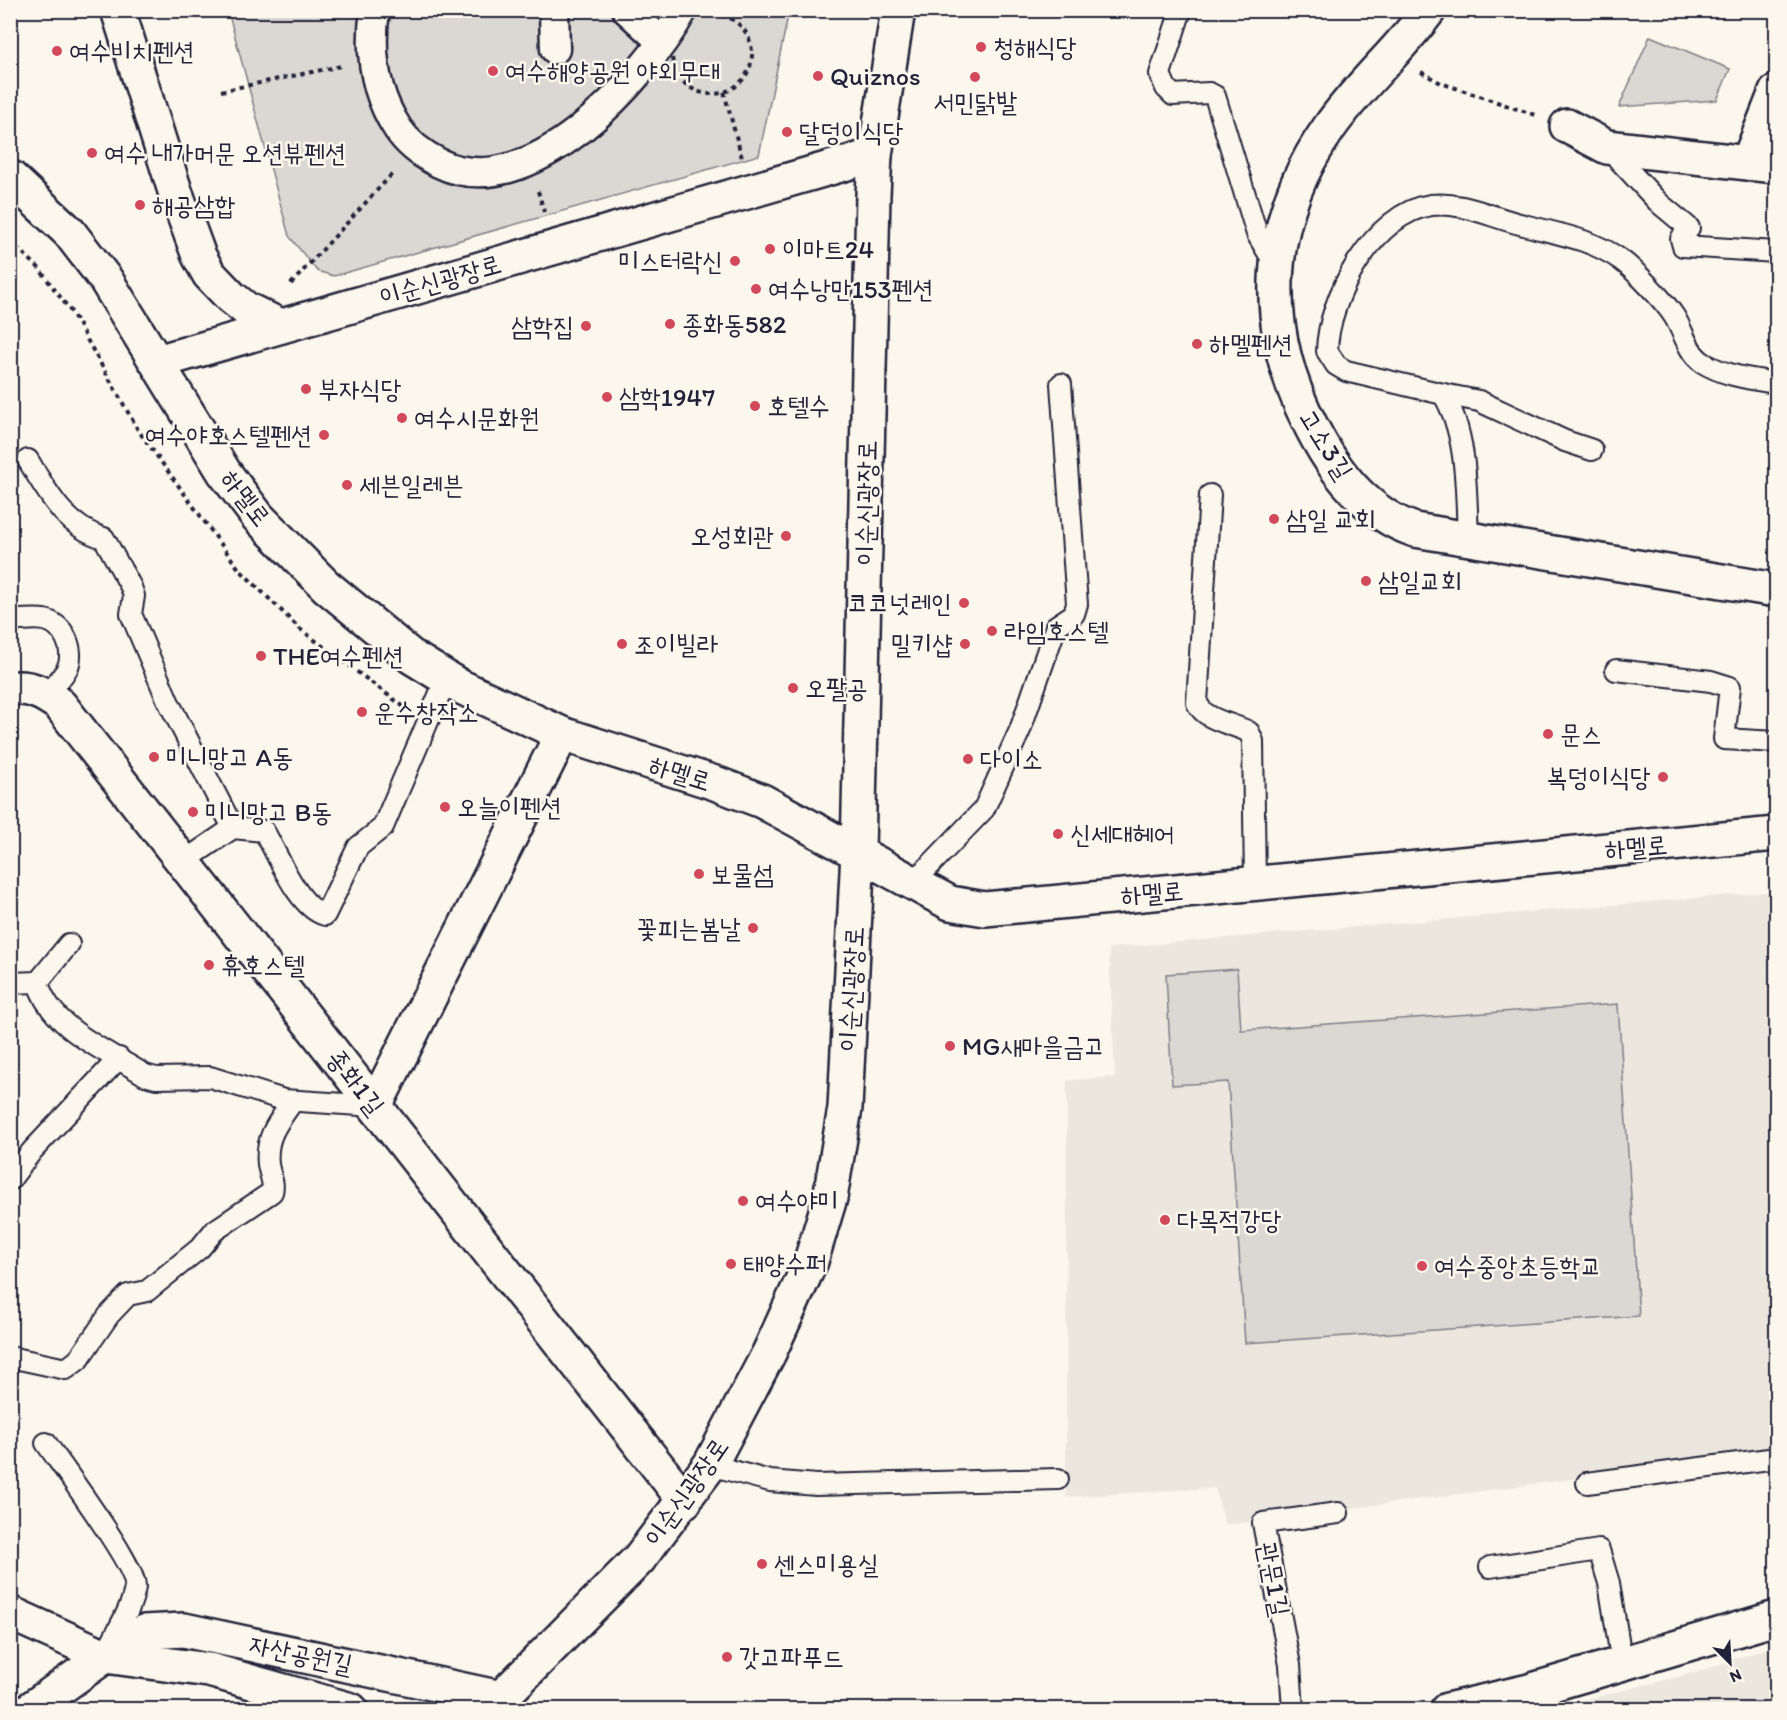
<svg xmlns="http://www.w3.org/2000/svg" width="1787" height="1720" viewBox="0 0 1787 1720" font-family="Itim,'Poor Story',sans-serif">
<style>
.built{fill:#ebe7df}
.green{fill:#dbd8d3;stroke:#7e7d87;stroke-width:1.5}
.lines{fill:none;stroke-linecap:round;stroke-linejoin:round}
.service-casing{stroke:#22223b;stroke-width:24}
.pedestrian-casing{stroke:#22223b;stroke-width:33}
.minor-casing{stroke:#22223b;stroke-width:38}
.tertiary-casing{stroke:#22223b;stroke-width:38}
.path{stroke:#22223b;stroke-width:4;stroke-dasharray:4.5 4.5;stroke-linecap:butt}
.service{stroke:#fbf7ec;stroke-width:20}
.pedestrian{stroke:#fbf7ec;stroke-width:28}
.minor{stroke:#fbf7ec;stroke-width:33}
.tertiary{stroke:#fbf7ec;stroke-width:33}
.poi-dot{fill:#d1495b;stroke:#fbf7ec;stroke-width:2}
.labels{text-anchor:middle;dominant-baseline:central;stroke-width:5;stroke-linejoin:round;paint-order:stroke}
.poi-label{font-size:26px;fill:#22223b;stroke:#fbf7ec;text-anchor:start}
.street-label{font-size:26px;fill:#22223b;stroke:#fbf7ec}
</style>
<rect width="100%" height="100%" fill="#fbf7ec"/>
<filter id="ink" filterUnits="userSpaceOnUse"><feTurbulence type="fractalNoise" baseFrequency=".0167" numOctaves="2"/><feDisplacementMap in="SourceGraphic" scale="12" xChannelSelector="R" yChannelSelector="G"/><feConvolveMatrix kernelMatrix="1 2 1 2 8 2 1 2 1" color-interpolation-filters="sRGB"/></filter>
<g filter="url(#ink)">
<g class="built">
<path d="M1776 891V1452L1225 1525 1215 1488 1066 1497 1067 1080 1115 1077 1109 948Z"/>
<path d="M1776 1645V1709H1547L1697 1672Z"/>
</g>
<g class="green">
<path d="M228 11H789L759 155 334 276 317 271 289 236Z"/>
<path d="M1650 36 1730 69 1717 100 1619 107Z"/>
<path d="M1237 969 1241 1030 1618 1004 1639 1316 1245 1343 1228 1082 1172 1085 1166 974Z"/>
</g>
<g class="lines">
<g class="service-casing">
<g id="service">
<path d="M1181 10 1160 74 1166 88 1173 95 1209 93 1215 96 1257 234 1276 266"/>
<path d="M1607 147 1659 203 1689 228 1681 239 1683 246 1776 252"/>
<path d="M1443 394 1479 401 1565 441 1592 450"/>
<path d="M28 460C48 493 65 527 104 538L131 587 134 596 131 614 168 701 233 828"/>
<path d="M1210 495 1197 703C1205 721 1232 723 1249 732L1253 741 1255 883"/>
<path d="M1468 540C1466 494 1468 434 1443 394L1346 371 1336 365 1327 351C1328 298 1374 213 1431 205 1462 201 1493 218 1524 225 1558 234 1592 239 1621 260 1635 270 1665 302 1674 316 1683 330 1688 353 1702 362 1724 376 1752 379 1776 383"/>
<path d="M10 620C21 621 34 618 44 620 64 623 76 651 67 669 62 678 53 687 46 695"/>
<path d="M1616 670 1711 681 1730 687 1724 739 1776 742"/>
<path d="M183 862 233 828 264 831C278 855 298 908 325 915L358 847 383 827 446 679"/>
<path d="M913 883 984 809 1020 730 1056 626 1074 614 1077 604 1061 384"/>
<path d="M69 944 38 982C50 1029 108 1051 145 1075L156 1078 210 1077 284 1100 375 1106"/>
<path d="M10 983 38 982"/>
<path d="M10 1180 32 1151 119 1058"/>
<path d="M10 1357 66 1369 78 1360 109 1315 128 1295 147 1291 200 1248 214 1231 272 1192C275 1182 269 1174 268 1164 265 1137 278 1122 293 1101"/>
<path d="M46 1443C62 1466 137 1567 135 1587 132 1609 116 1632 107 1651"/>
<path d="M710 1465 770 1481 816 1485 1058 1479"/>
<path d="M1587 1483 1769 1459 1776 1461"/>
<path d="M1490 1567 1599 1550 1609 1583 1622 1664"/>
<path d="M1293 1710 1290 1665 1263 1523 1338 1513"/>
</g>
</g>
<g class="pedestrian-casing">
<g id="pedestrian">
<path d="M375 10C369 52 375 94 398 129 408 144 423 155 439 163 529 208 644 79 683 10"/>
<path d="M554 10 555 49"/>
<path d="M627 10 662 42"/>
</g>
</g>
<g class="minor-casing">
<g id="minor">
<path d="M118 10 175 191 199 256 209 274 231 297 246 309 281 326"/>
<path d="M1429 10C1398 52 1358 86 1329 128 1264 221 1259 327 1312 428 1334 471 1367 514 1415 530L1776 590"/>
<path d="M1776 92 1748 163 1776 166"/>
<path d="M1567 126 1607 147 1748 163"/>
<path d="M10 689C29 685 45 694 60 705L685 1501"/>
<path d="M375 1106 562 734"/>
<path d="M10 1613 105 1656 144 1632 184 1630 501 1698"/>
<path d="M29 1710 105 1656 209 1670 351 1710"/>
<path d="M1447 1710 1529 1691 1776 1618"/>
</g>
</g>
<g class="tertiary-casing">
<g id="tertiary">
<path d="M10 177 69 232 106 280 224 472 258 517 326 586 412 657 459 686 562 734 715 783 762 801 950 903 985 909 1776 834"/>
<path d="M157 362 875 155"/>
<path d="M489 1710 639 1559 710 1465 769 1353 811 1261 830 1198 845 1108 858 852 873 195 875 155 898 10"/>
</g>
</g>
<g class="path">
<circle cx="712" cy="54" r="40"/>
<path d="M1421 72 1441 83 1535 115"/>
<path d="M221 91 341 66"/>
<path d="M724 92 742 158"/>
<path d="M538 191 544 212"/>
<path d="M10 241 38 267 72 313 138 430 239 569 300 629 404 707"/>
<path d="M291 284 393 173"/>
</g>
<use href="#service" class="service"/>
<use href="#pedestrian" class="pedestrian"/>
<use href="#minor" class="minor"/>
<use href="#tertiary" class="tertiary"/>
</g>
</g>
<g class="poi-dot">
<circle cx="981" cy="47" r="6"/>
<circle cx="57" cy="51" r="6"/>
<circle cx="493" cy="71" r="6"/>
<circle cx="818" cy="76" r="6"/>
<circle cx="975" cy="77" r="6"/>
<circle cx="787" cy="132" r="6"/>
<circle cx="92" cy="153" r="6"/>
<circle cx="140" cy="205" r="6"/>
<circle cx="770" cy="249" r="6"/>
<circle cx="735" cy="261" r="6"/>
<circle cx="756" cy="289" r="6"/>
<circle cx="670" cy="324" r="6"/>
<circle cx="586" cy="326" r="6"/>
<circle cx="1197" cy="344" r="6"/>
<circle cx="306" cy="389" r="6"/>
<circle cx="607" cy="397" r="6"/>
<circle cx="755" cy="406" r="6"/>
<circle cx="402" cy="418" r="6"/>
<circle cx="324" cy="435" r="6"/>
<circle cx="347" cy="485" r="6"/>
<circle cx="1274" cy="519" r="6"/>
<circle cx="786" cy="536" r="6"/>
<circle cx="1366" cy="581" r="6"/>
<circle cx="964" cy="603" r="6"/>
<circle cx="992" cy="631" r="6"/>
<circle cx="622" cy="644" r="6"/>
<circle cx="965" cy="644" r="6"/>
<circle cx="261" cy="656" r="6"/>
<circle cx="793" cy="688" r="6"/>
<circle cx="362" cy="712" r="6"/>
<circle cx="1548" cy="734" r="6"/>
<circle cx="154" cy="757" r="6"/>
<circle cx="968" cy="759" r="6"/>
<circle cx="1663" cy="777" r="6"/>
<circle cx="445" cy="807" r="6"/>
<circle cx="193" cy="812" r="6"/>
<circle cx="1058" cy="834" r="6"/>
<circle cx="699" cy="874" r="6"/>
<circle cx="753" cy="928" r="6"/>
<circle cx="209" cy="965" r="6"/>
<circle cx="950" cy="1046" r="6"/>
<circle cx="743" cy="1201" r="6"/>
<circle cx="1165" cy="1220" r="6"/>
<circle cx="731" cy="1264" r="6"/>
<circle cx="1422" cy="1266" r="6"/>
<circle cx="762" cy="1564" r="6"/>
<circle cx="727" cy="1657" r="6"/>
</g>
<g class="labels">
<g class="poi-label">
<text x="993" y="47">청해식당</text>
<text x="69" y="51">여수비치펜션</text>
<text x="505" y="71">여수해양공원 야외무대</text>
<text x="830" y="76">Quiznos</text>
<text x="975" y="102" text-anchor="middle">서민닭발</text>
<text x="799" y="132">달덩이식당</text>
<text x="104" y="153">여수 내가머문 오션뷰펜션</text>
<text x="152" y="205">해공삼합</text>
<text x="782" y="249">이마트24</text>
<text x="723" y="261" text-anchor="end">미스터락신</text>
<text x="768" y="289">여수낭만153펜션</text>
<text x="682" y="324">종화동582</text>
<text x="574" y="326" text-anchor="end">삼학집</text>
<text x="1209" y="344">하멜펜션</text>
<text x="318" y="389">부자식당</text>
<text x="619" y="397">삼학1947</text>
<text x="767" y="406">호텔수</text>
<text x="414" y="418">여수시문화원</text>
<text x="312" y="435" text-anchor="end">여수야호스텔펜션</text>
<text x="359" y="485">세븐일레븐</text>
<text x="1286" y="519">삼일 교회</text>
<text x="774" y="536" text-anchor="end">오성회관</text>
<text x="1378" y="581">삼일교회</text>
<text x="952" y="603" text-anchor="end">코코넛레인</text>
<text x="1004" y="631">라임호스텔</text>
<text x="634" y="644">조이빌라</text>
<text x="953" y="644" text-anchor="end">밀키샵</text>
<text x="273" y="656">THE여수펜션</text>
<text x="805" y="688">오팔공</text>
<text x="374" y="712">운수창작소</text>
<text x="1560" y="734">문스</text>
<text x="166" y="757">미니망고 A동</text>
<text x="980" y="759">다이소</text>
<text x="1651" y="777" text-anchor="end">복덩이식당</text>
<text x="457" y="807">오늘이펜션</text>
<text x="205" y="812">미니망고 B동</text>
<text x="1070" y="834">신세대헤어</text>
<text x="711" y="874">보물섬</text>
<text x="741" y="928" text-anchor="end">꽃피는봄날</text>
<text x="221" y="965">휴호스텔</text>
<text x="962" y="1046">MG새마을금고</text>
<text x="755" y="1201">여수야미</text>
<text x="1177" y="1220">다목적강당</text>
<text x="743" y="1264">태양수퍼</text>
<text x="1434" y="1266">여수중앙초등학교</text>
<text x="774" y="1564">센스미용실</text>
<text x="739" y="1657">갓고파푸드</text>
</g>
<g class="street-label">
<text transform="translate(440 280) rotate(-16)">이순신광장로</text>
<text transform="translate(1326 444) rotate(58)">고소3길</text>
<text transform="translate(246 498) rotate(52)">하멜로</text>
<text transform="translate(866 503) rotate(-89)">이순신광장로</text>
<text transform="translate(680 773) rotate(17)">하멜로</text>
<text transform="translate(1636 847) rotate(-5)">하멜로</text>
<text transform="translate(1152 893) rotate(-5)">하멜로</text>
<text transform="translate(851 989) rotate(-87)">이순신광장로</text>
<text transform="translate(356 1082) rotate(52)">종화1길</text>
<text transform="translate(686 1492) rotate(-55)">이순신광장로</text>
<text transform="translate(1274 1579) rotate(79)">관문1길</text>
<text transform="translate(301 1654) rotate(12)">자산공원길</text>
</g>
</g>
<rect width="1787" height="1720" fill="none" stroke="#fbf7ec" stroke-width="36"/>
<rect x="18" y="18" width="1751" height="1684" fill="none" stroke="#22223b" stroke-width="2" filter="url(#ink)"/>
<g transform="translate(1730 1663) rotate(156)" stroke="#fbf7ec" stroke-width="4.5" paint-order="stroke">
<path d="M0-4.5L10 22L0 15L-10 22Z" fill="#22223b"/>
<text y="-9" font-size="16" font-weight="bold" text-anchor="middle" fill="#22223b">N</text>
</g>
</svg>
